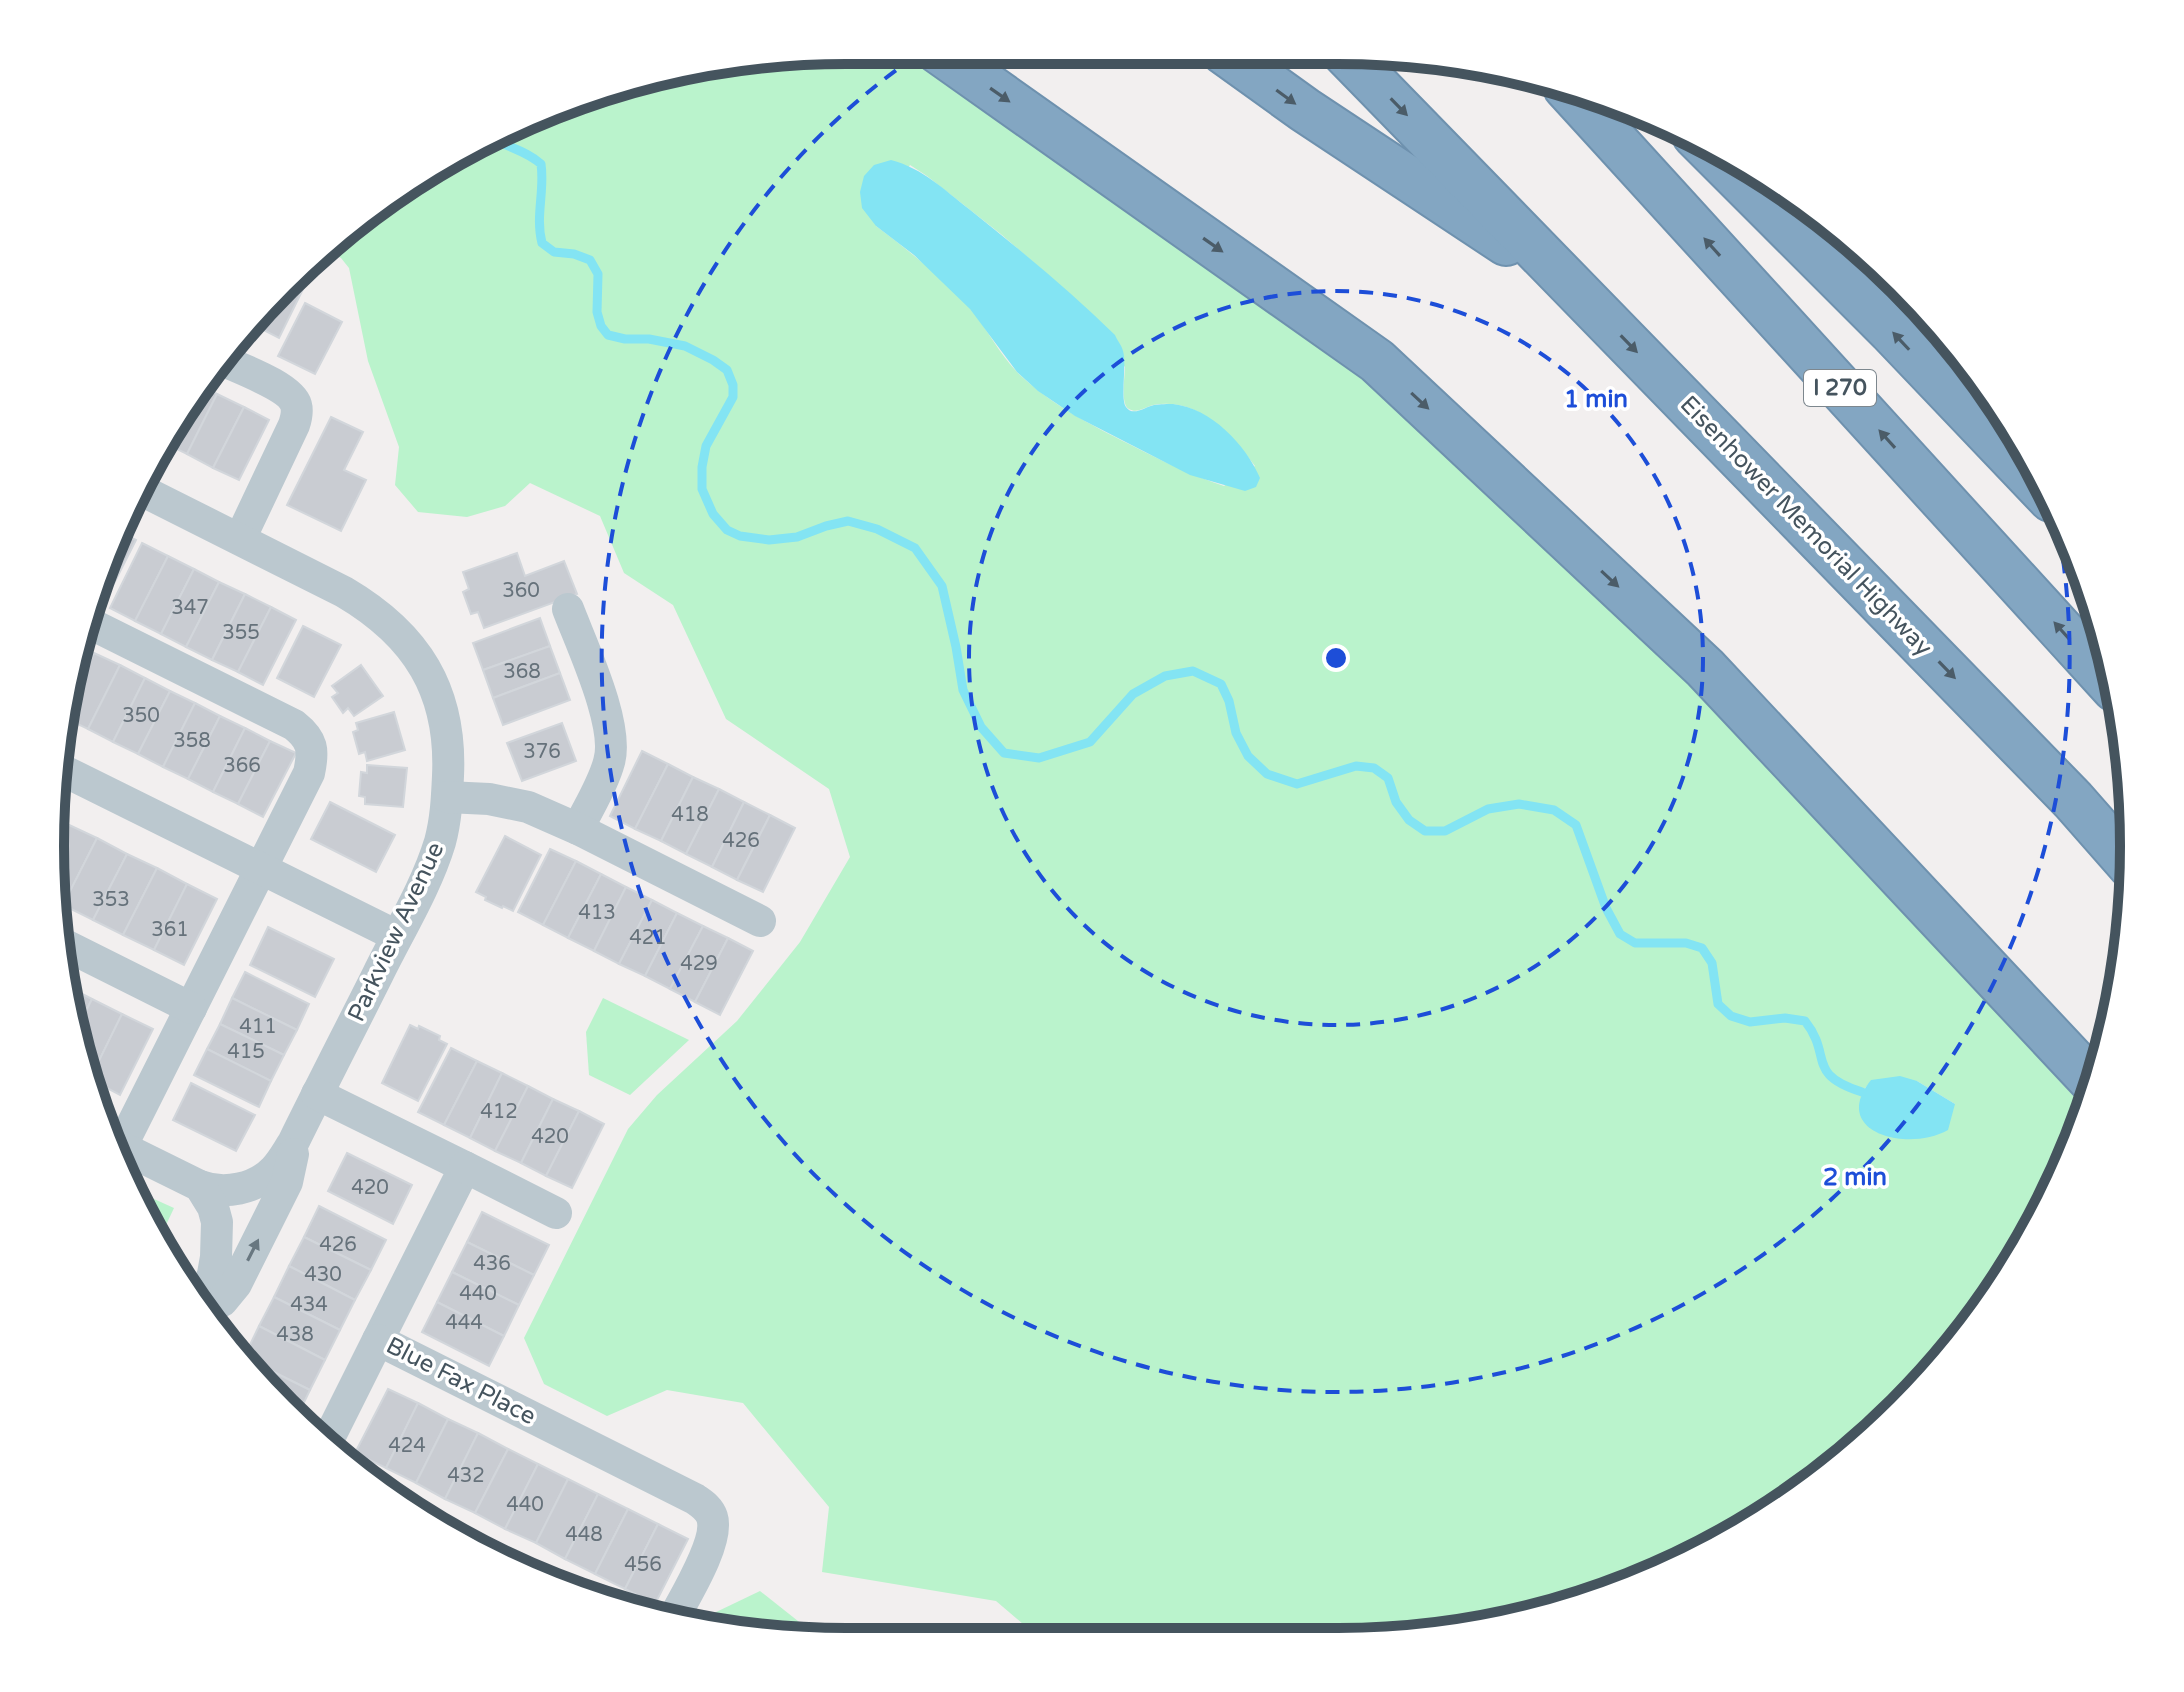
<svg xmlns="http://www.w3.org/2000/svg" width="2184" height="1692" viewBox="0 0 2184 1692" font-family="'Varela Round',sans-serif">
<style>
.green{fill:#baf3cc;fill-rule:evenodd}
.water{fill:#83e4f3}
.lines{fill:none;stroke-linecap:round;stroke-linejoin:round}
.stream{stroke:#83e4f3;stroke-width:9}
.building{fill:#c9ccd2;stroke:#d2d6db;stroke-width:2}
.highway-casing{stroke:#6e91ae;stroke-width:48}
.minor{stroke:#bbc8cf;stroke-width:32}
.highway{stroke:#83a6c2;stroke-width:44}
.oneway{fill:#4b5c68}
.oneway2{fill:#687780}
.ring{fill:none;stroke:#1d4ed8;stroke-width:4;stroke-dasharray:14 10}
.labels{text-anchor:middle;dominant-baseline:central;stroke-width:7;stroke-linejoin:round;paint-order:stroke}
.number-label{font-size:20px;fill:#66727b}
.shield{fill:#fff;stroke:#7d878e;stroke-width:2}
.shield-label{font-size:22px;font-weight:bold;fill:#45545e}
.street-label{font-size:24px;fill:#45545e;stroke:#fff}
.rim{fill:none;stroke:#45545e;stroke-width:10}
.centre{fill:#1d4ed8;stroke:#fff;stroke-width:4}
.ring-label{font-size:24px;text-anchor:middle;font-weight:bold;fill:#1d4ed8;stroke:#fff;stroke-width:7;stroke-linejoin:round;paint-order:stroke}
</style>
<rect width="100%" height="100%" fill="#f2efef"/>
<g class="green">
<path d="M846 50H904L1217 263 1411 415 1689 680 1990 1003 2085 1109 2052 1198 1970 1330 1863 1444 1736 1535 1593 1600 1391 1640 1043 1641 996 1601 822 1572 829 1507 743 1403 667 1390 607 1416 544 1384 524 1338 628 1129 657 1095 737 1021 800 942 850 857 829 789 726 719 673 605 624 573 600 516 530 483 505 506 467 517 418 512 395 485 399 447 368 361 349 268 341 258 326 251 448 157 640 77ZM910 165 927 176 1002 235 1055 281 1125 367C1125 377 1120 404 1129 409 1137 414 1145 407 1153 405 1197 396 1232 434 1255 466L1224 486C1191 475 1160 460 1129 444 1091 425 1052 405 1020 375 1000 356 987 328 969 307 941 276 909 251 876 226ZM1871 1081H1917L1955 1104 1860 1106 1862 1092Z"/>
<path d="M603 998 689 1040 630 1095 589 1075 586 1032Z"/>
<path d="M134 1190 174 1208 157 1244Z"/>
<path d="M760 1591 803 1625 800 1637 704 1628 712 1614Z"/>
</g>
<g class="water">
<path d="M891 160C924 169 943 189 969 209 1019 249 1069 290 1115 335 1117 340 1122 346 1123 351 1127 364 1120 399 1126 407 1133 417 1145 407 1154 405 1160 404 1168 404 1173 404 1211 408 1246 445 1260 478L1256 487 1245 491 1190 475 1075 416 1038 391 1017 372 970 309 914 255 876 226 862 208 860 192 864 176 874 165Z"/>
<path d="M1900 1076 1917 1081 1955 1104 1948 1130C1907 1153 1829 1132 1871 1080Z"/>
</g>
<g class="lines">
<path class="stream" d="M492 138C509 148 527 151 541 164 545 191 535 216 542 243L554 252 574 254 590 260 598 274 597 312 601 326 608 335 625 339H649L685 346 713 360 727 370 733 385V397L706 446 702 467V489L713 514 727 530 740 536 769 540 797 537 826 526 848 521 877 529 915 548 942 586 956 647 963 690 981 727 1004 753 1039 758 1090 742 1133 694 1165 676 1193 671 1221 684 1229 701 1236 733 1248 756 1267 774 1297 784 1356 766 1374 768 1388 778 1396 802 1409 820 1425 831H1445L1488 809 1519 804 1554 810 1576 825 1606 908 1620 934 1635 943H1686L1702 948 1712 963 1718 1004 1731 1016 1750 1022 1785 1018 1805 1021C1833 1056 1805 1074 1862 1092"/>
</g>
<g class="building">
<path d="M302 268 311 273 279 338 252 324 283 283Z"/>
<path d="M305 303 342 322 315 374 278 356Z"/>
<path d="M204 387 217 394 187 454 162 442Z"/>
<path d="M217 394 244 407 213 468 187 454Z"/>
<path d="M244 407 269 420 239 480 213 468Z"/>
<path d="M331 417 363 432 344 470 366 480 341 531 287 505Z"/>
<path d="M122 533 136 540 103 605 94 600Z"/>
<path d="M142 543 168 556 135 621 110 608Z"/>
<path d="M517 553 525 576 564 561 577 594 484 628 478 612 471 614 463 592 469 589 463 572Z"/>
<path d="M168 556 194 569 161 634 135 621Z"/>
<path d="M194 569 219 582 186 647 161 634Z"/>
<path d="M219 582 245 594 212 660 186 647Z"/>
<path d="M245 594 271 607 238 672 212 660Z"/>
<path d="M271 607 296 620 263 685 238 672Z"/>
<path d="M540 618 550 646 483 670 473 643Z"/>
<path d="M303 626 341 645 314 697 277 678Z"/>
<path d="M77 643 85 647 73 669Z"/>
<path d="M550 646 560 673 493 698 483 670Z"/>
<path d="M94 653 120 665 88 729 67 719 69 705Z"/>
<path d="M120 665 145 678 113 742 88 729Z"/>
<path d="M361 665 383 696 354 716 348 708 343 713 332 697 338 693 332 686Z"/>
<path d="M560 673 570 700 503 725 493 698Z"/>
<path d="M145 678 170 691 138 754 113 742Z"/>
<path d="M170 691 195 703 163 767 138 754Z"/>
<path d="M195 703 220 716 188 779 163 767Z"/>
<path d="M394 712 405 750 367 761 365 752 359 754 353 732 358 730 356 723Z"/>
<path d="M220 716 245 728 213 792 188 779Z"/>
<path d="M562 723 576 761 522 781 507 743Z"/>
<path d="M245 728 270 741 238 804 213 792Z"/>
<path d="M270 741 296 753 263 817 238 804Z"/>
<path d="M642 751 668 764 635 829 610 816Z"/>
<path d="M668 764 693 777 661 841 635 829Z"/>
<path d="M367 765 407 768 403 807 365 804V797L359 796 361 772 367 773Z"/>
<path d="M693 777 719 789 686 854 661 841Z"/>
<path d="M719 789 744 802 712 867 686 854Z"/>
<path d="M330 802 395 835 376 872 311 839Z"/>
<path d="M744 802 770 815 737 880 712 867Z"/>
<path d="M770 815 795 828 763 892 737 880Z"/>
<path d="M54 817 67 824 51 855 50 846Z"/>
<path d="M67 824 97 838 63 905 57 902 51 855Z"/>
<path d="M505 836 541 855 513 911 503 906 502 908 485 900 486 897 476 892Z"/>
<path d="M97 838 127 854 93 920 63 905Z"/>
<path d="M550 849 576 861 543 925 518 912Z"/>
<path d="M127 854 157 868 123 935 93 920Z"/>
<path d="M576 861 601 874 568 938 543 925Z"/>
<path d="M157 868 187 884 154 950 123 935Z"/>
<path d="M601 874 626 887 594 951 568 938Z"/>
<path d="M187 884 217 899 184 965 154 950Z"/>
<path d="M626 887 652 900 619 964 594 951Z"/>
<path d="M652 900 677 913 645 976 619 964Z"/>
<path d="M677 913 703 926 670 989 645 976Z"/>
<path d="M703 926 728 938 695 1002 670 989Z"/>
<path d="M268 927 334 959 315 997 250 965Z"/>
<path d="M728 938 753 951 720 1015 695 1002Z"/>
<path d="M245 972 309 1004 297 1030 232 998Z"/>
<path d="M69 987 92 999 75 1033Z"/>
<path d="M232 998 297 1030 284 1055 220 1024Z"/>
<path d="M92 999 122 1014 90 1079 77 1052 75 1033Z"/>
<path d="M122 1014 153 1029 120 1095 90 1079Z"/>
<path d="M220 1024 284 1055 271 1081 207 1049Z"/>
<path d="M410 1025 418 1029 419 1026 440 1036 439 1040 447 1044 418 1101 382 1083Z"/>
<path d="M451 1048 477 1061 444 1125 418 1112Z"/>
<path d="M207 1049 271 1081 259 1107 194 1075Z"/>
<path d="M477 1061 502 1073 470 1138 444 1125Z"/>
<path d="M502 1073 528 1086 495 1151 470 1138Z"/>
<path d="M191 1083 255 1115 236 1151 173 1120Z"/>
<path d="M528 1086 553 1099 521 1163 495 1151Z"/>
<path d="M553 1099 579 1111 546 1176 521 1163Z"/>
<path d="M579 1111 604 1124 572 1188 546 1176Z"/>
<path d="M347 1153 412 1185 393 1224 328 1191Z"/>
<path d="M319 1206 386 1240 371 1270 304 1237Z"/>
<path d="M482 1212 549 1245 534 1275 467 1242Z"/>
<path d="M304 1237 371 1270 355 1300 289 1266Z"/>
<path d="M467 1242 534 1275 519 1305 452 1272Z"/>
<path d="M289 1266 355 1300 340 1330 274 1297Z"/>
<path d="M452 1272 519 1305 504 1336 437 1302Z"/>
<path d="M274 1297 340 1330 325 1360 259 1326Z"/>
<path d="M437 1302 504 1336 489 1366 422 1332Z"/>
<path d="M259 1326 325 1360 310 1390 244 1357Z"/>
<path d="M243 1357 310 1390 296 1419 283 1409Z"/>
<path d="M388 1389 418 1403 386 1468 355 1453Z"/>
<path d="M418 1403 448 1419 416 1483 386 1468Z"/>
<path d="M448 1419 478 1433 445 1499 416 1483Z"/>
<path d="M478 1433 508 1449 475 1513 445 1499Z"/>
<path d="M508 1449 538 1464 505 1529 475 1513Z"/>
<path d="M538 1464 568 1479 536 1543 505 1529Z"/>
<path d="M568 1479 598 1494 565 1559 536 1543Z"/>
<path d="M598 1494 628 1509 595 1574 565 1559Z"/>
<path d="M628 1509 658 1524 625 1589 595 1574Z"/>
<path d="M658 1524 688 1539 655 1604 625 1589Z"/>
</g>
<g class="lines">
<g class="highway-casing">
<g id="highway">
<path d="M937 50 1377 361 1705 668 2095 1084"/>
<path d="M1223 51 1305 110 1506 243"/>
<path d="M1344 52 2073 800 2131 866"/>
<path d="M1566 87 2115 689"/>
<path d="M1695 135 1891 331 2051 499"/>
</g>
</g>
<g class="minor">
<path d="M224 361C241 369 291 387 296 405 298 412 296 419 294 425L240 539"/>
<path d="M139 489 344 592C417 635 452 691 448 776 447 798 446 820 440 842 426 888 399 931 378 974 350 1030 321 1086 293 1143 287 1152 282 1162 274 1170 256 1189 224 1195 200 1186"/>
<path d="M568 609C582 646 620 726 609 762 603 785 588 808 578 829"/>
<path d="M85 621 294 725C313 740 314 750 309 773L121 1147"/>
<path d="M60 769 397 936"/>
<path d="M447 797 489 799 528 807 578 829 760 921"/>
<path d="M63 944 191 1008"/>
<path d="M317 1094 465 1167 378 1340 695 1499C702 1504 709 1508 712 1517 720 1541 684 1598 672 1621"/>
<path d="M115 1144 200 1186 213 1207 217 1222 216 1257 213 1274 203 1304"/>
<path d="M465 1167 556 1213"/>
<path d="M206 1309 222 1301 236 1284 287 1182 293 1154"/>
<path d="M326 1444 378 1340"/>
</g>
<use href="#highway" class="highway"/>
</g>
<defs><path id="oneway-solid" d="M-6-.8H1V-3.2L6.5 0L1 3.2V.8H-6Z" transform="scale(2)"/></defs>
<g class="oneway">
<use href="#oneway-solid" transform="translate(1000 95) rotate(35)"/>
<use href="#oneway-solid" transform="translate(1286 97) rotate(36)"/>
<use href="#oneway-solid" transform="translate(1399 107) rotate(46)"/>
<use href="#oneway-solid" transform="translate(1213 245) rotate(35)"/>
<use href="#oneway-solid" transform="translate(1712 247) rotate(-132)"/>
<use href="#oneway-solid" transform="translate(1901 341) rotate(-133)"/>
<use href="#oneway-solid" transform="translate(1629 344) rotate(46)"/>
<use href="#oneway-solid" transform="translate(1420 401) rotate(43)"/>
<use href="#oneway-solid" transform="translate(1887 439) rotate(-132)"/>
<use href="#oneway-solid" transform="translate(1610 579) rotate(43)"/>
<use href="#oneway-solid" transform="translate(2062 631) rotate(-132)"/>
<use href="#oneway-solid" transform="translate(1947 670) rotate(46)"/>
</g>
<use class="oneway2" href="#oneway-solid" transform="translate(253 1250) rotate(-63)"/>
<g class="ring">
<circle cx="1336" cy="658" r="367"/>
<path d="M2055 512A734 734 0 1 1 920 53"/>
</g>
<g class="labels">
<g class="number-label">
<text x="521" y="591">360</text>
<text x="190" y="608">347</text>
<text x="241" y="633">355</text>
<text x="522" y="672">368</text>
<text x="141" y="716">350</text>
<text x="192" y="741">358</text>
<text x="542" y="752">376</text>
<text x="242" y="766">366</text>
<text x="690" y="815">418</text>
<text x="741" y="841">426</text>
<text x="111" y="900">353</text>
<text x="597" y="913">413</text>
<text x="170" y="930">361</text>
<text x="648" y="938">421</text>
<text x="699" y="964">429</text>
<text x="258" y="1027">411</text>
<text x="246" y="1052">415</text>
<text x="499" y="1112">412</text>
<text x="550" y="1137">420</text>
<text x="370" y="1188">420</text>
<text x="338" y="1245">426</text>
<text x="492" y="1264">436</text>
<text x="323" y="1275">430</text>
<text x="478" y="1294">440</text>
<text x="309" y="1305">434</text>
<text x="464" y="1323">444</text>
<text x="295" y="1335">438</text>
<text x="407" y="1446">424</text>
<text x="466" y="1476">432</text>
<text x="525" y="1505">440</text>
<text x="584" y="1535">448</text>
<text x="643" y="1565">456</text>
</g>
<rect class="shield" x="1804" y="370" width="72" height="36" rx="6"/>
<g class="shield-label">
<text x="1840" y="388">I 270</text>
</g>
<g class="street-label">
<text transform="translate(1806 526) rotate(46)">Eisenhower Memorial Highway</text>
<text transform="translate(396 932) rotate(-65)">Parkview Avenue</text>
<text transform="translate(461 1381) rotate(27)">Blue Fax Place</text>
</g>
</g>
<path d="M0 0H2184V1692H0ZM846 64H1338A782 782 0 0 1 2120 846V846A782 782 0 0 1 1338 1628H846A782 782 0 0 1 64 846V846A782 782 0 0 1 846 64Z" fill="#fff" fill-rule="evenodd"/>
<path class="rim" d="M846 64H1338A782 782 0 0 1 2120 846V846A782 782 0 0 1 1338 1628H846A782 782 0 0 1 64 846V846A782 782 0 0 1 846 64Z"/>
<circle cx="1336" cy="658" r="12" class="centre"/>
<g class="ring-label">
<text x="1596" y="407">1 min</text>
<text x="1855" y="1185">2 min</text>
</g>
</svg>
